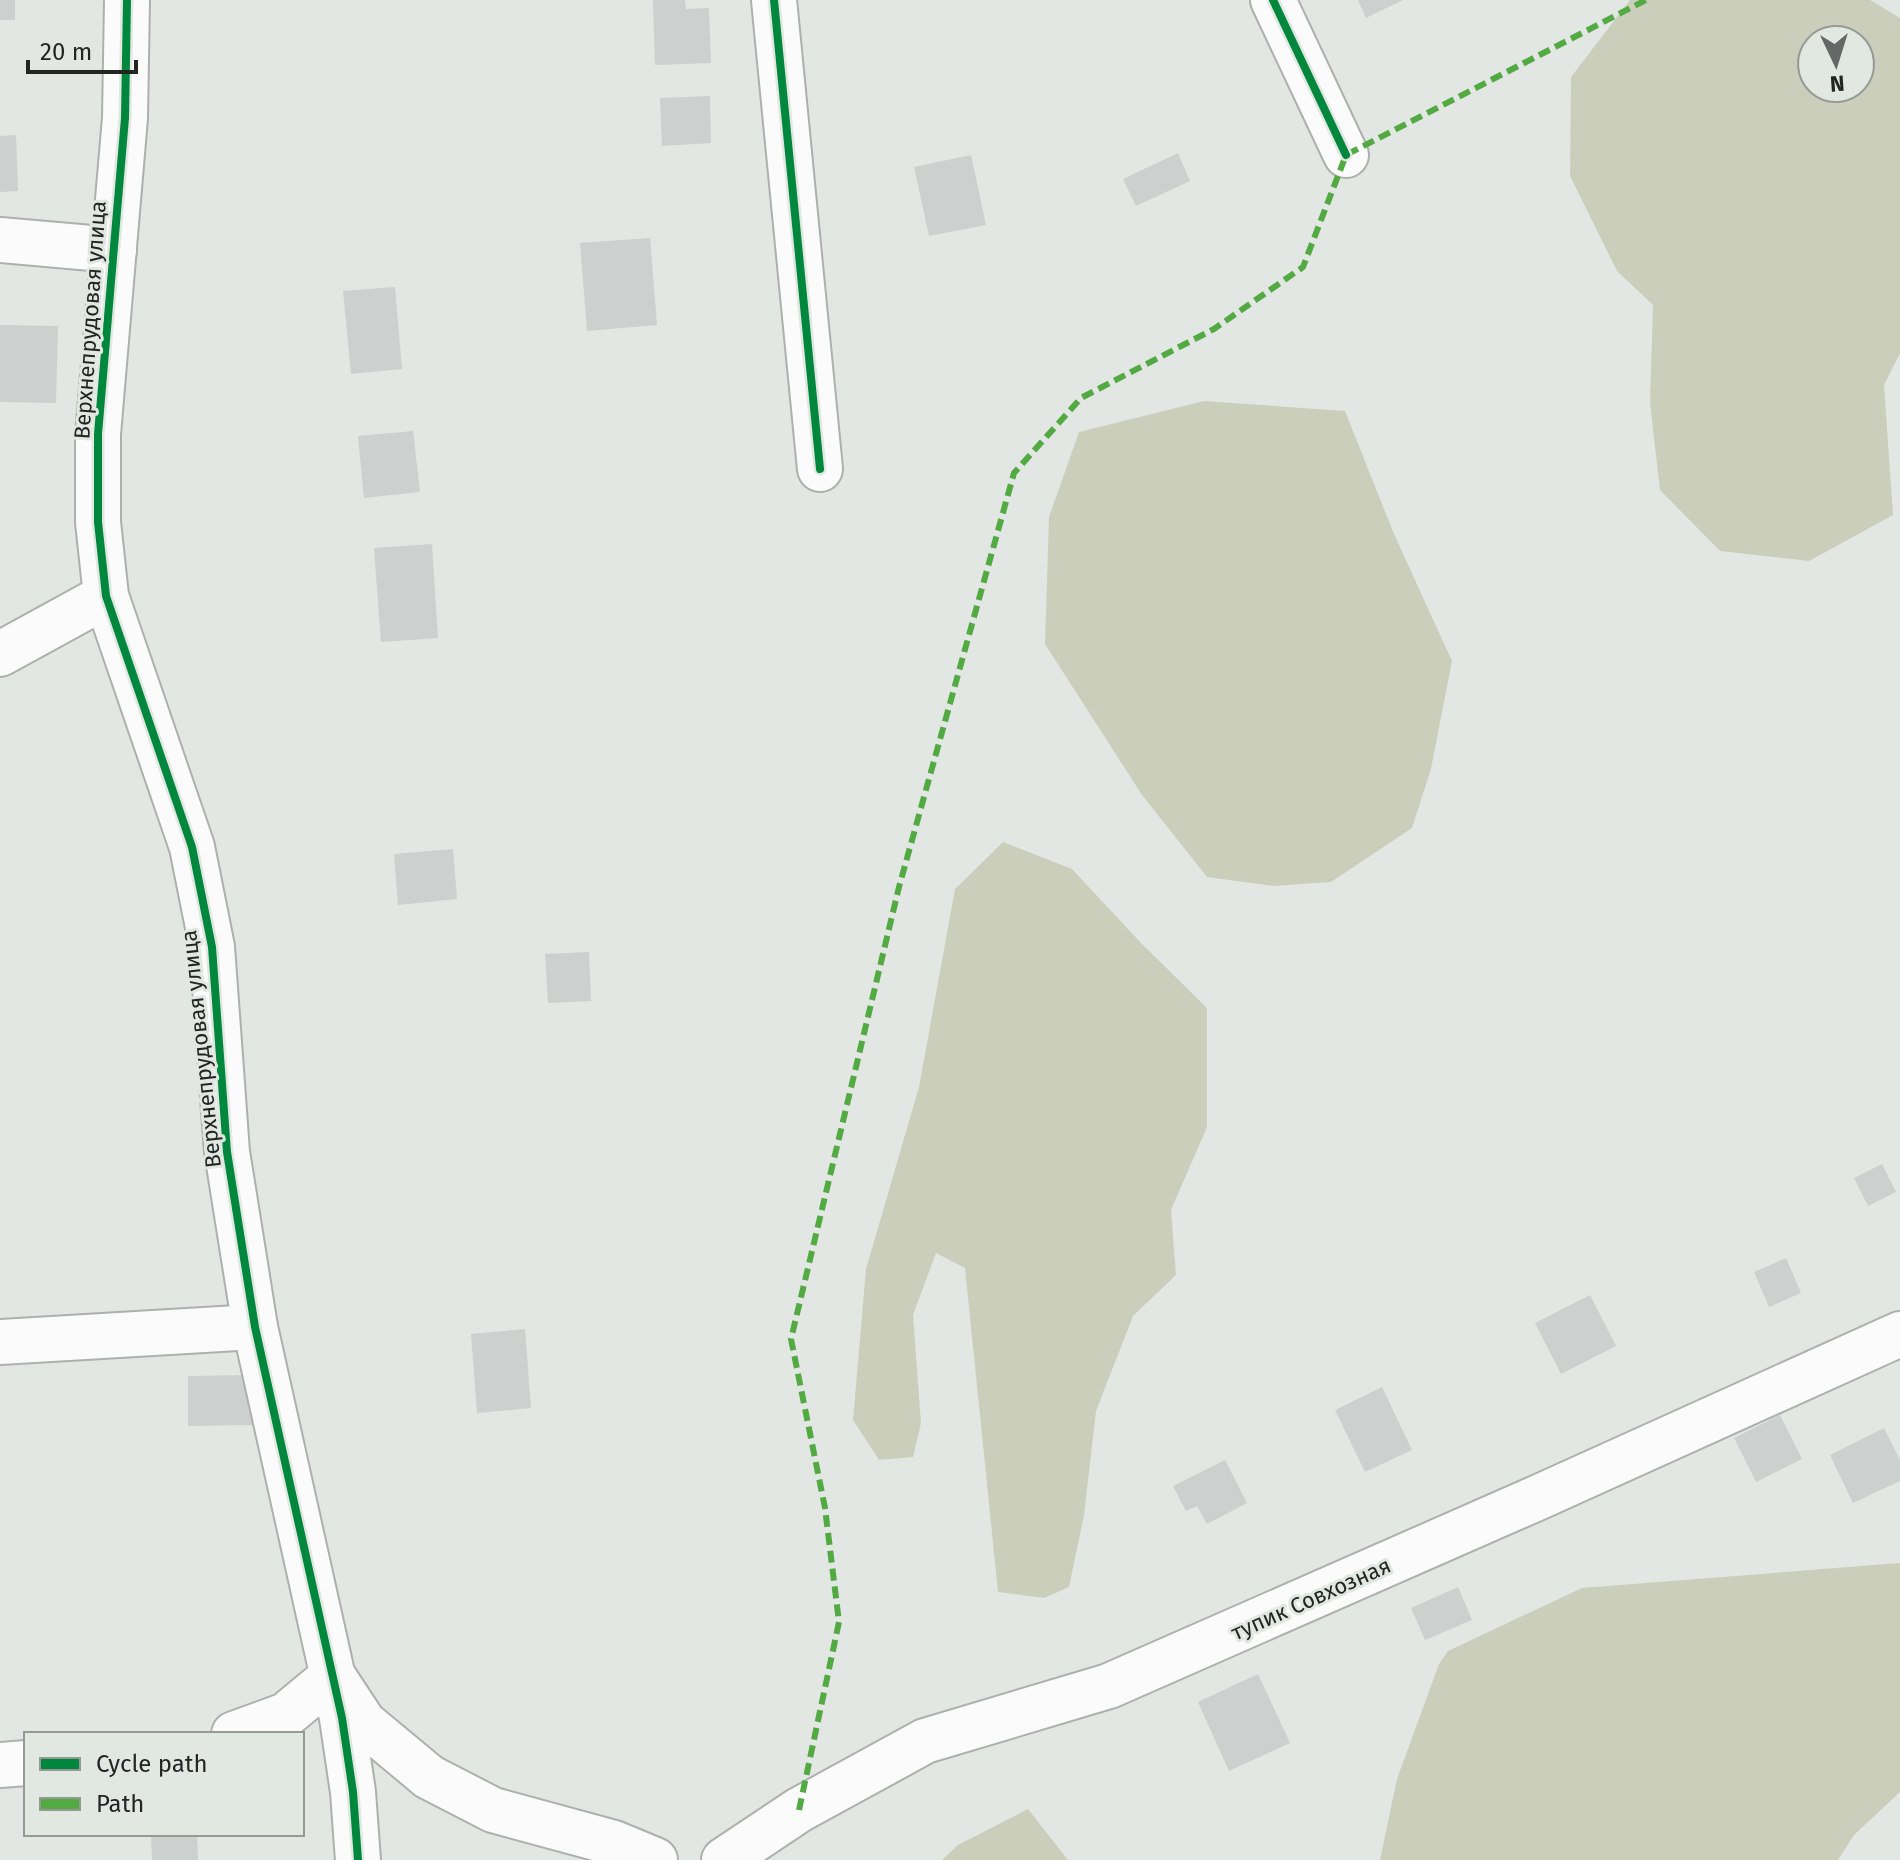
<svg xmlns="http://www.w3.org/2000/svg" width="1900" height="1860" viewBox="0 0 1900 1860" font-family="'Fira Sans',sans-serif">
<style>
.green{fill:#cccebc;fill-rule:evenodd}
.building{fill:#ccd0ce}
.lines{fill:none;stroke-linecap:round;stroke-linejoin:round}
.minor-casing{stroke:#adb1ae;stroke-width:48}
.minor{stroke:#fbfbfb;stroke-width:44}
.quiet{stroke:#53aa43;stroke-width:6;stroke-dasharray:12 6;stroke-linecap:butt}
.cycleway-casing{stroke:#e1e8e2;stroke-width:13}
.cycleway{stroke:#00873e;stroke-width:8}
.labels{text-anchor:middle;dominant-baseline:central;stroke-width:6;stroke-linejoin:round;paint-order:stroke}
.street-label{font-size:22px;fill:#222522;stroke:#e1e8e2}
</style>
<rect width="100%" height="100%" fill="#e2e7e3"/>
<g class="green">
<path d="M1630 0H1870L1900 18V353L1884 385 1893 515 1809 561 1720 551 1660 490 1650 403 1653 305 1617 271 1570 176 1571 77ZM1860 40V88H1812V40Z"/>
<path d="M1204 401 1345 411 1394 534 1452 661 1431 769 1412 828 1331 882 1273 886 1207 877 1142 795 1045 644 1049 517 1079 432Z"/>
<path d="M1003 842 1072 869 1141 943 1207 1008V1127L1171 1210 1176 1275 1133 1316 1096 1411 1084 1515 1069 1587 1044 1598 998 1592 965 1268 936 1253 913 1315 921 1423 913 1457 879 1460 853 1420 866 1269 919 1087 955 889Z"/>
<path d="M1900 1563V1792L1854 1835 1838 1860H1380L1397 1779 1439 1664 1448 1651 1582 1588Z"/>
<path d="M1028 1809 1068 1860H942L958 1845Z"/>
</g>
<g class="building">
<rect x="0" y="0" width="15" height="20"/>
<path d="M653 0H685L686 9 709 8 711 63 655 65Z"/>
<path d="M1358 0H1403L1366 18Z"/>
<path d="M710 96 711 143 662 146 660 98Z"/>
<path d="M16 135 18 191 0 192V136Z"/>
<path d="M1178 153 1190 181 1136 206 1123 179Z"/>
<path d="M971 155 986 225 929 236 914 167Z"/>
<path d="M650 238 657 325 587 331 580 243Z"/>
<path d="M395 287 402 369 351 374 343 291Z"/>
<path d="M0 325 58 326 56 403 0 402Z"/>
<path d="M413 431 420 492 364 498 358 436Z"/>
<path d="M432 544 438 638 381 642 374 548Z"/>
<path d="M453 849 457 899 398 905 394 854Z"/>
<path d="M589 952 591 1001 548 1003 545 954Z"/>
<path d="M1882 1164 1896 1192 1868 1206 1854 1178Z"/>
<path d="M1786 1258 1801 1293 1769 1307 1754 1272Z"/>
<path d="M1590 1295 1616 1346 1561 1374 1535 1323Z"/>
<path d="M525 1329 531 1408 477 1413 471 1334Z"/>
<path d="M253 1375V1425L188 1426V1376Z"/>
<path d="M1382 1387 1412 1450 1365 1472 1335 1410Z"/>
<path d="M1780 1415 1802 1459 1756 1482 1734 1438Z"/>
<path d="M1884 1428 1900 1460V1481L1853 1503 1830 1455Z"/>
<path d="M1225 1460 1247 1503 1207 1524 1197 1506 1186 1511 1173 1486Z"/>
<path d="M1458 1587 1472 1620 1425 1640 1411 1608Z"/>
<path d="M1258 1674 1290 1743 1229 1771 1198 1702Z"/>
<path d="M151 1834H197L198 1860H152Z"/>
</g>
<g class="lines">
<g class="minor-casing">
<g id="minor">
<path d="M127 0 125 118 98 434V522L106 596 192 847 212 947 227 1152 255 1327 342 1718 353 1792 358 1860"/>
<path d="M774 0 820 469"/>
<path d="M1273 0 1346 155"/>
<path d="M0 240 114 250"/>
<path d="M0 654 106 596"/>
<path d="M0 1342 255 1327"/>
<path d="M234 1734 286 1715 333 1676 364 1723 429 1777 493 1810 614 1843 655 1860"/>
<path d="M0 1765 26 1763"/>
<path d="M724 1860 799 1810 925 1741 1109 1686 1537 1498 1900 1334"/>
</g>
</g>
<use href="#minor" class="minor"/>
<path class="quiet" d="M799 1810 839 1622 825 1508 791 1339 899 887 1014 473 1081 398 1214 329 1303 267 1346 155 1646 0"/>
<g class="cycleway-casing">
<g id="cycleway">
<path d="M127 0 125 118 98 434V522L106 596 192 847 212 947 227 1152 255 1327 342 1718 353 1792 358 1860"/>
<path d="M774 0 820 469"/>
<path d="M1273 0 1346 155"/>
</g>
</g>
<use href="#cycleway" class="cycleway"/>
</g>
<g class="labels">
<g class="street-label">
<text transform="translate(90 320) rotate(-86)">Верхнепрудовая улица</text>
<text transform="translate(201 1049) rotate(-96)">Верхнепрудовая улица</text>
<text transform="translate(1311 1599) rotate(-24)">тупик Совхозная</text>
</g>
</g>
<rect x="24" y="1732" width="280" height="104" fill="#e1e8e2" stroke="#959a95" stroke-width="2"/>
<rect x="40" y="1758" width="40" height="12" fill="#00873e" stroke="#959a95" stroke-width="2"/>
<text x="96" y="1772" font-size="24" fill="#222522">Cycle path</text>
<rect x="40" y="1798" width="40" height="12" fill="#53aa43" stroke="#959a95" stroke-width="2"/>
<text x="96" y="1812" font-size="24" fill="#222522">Path</text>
<g transform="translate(1836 64) rotate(176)"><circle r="38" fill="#e1e8e2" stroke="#959a95" stroke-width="2"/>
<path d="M0-6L14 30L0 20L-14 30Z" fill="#656966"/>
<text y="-12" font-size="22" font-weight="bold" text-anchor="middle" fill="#222522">N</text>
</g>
<path d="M28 60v12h108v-12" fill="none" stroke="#222522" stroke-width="4"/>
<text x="40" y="60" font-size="24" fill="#222522" stroke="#e1e8e2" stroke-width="6" paint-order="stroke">20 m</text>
</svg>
